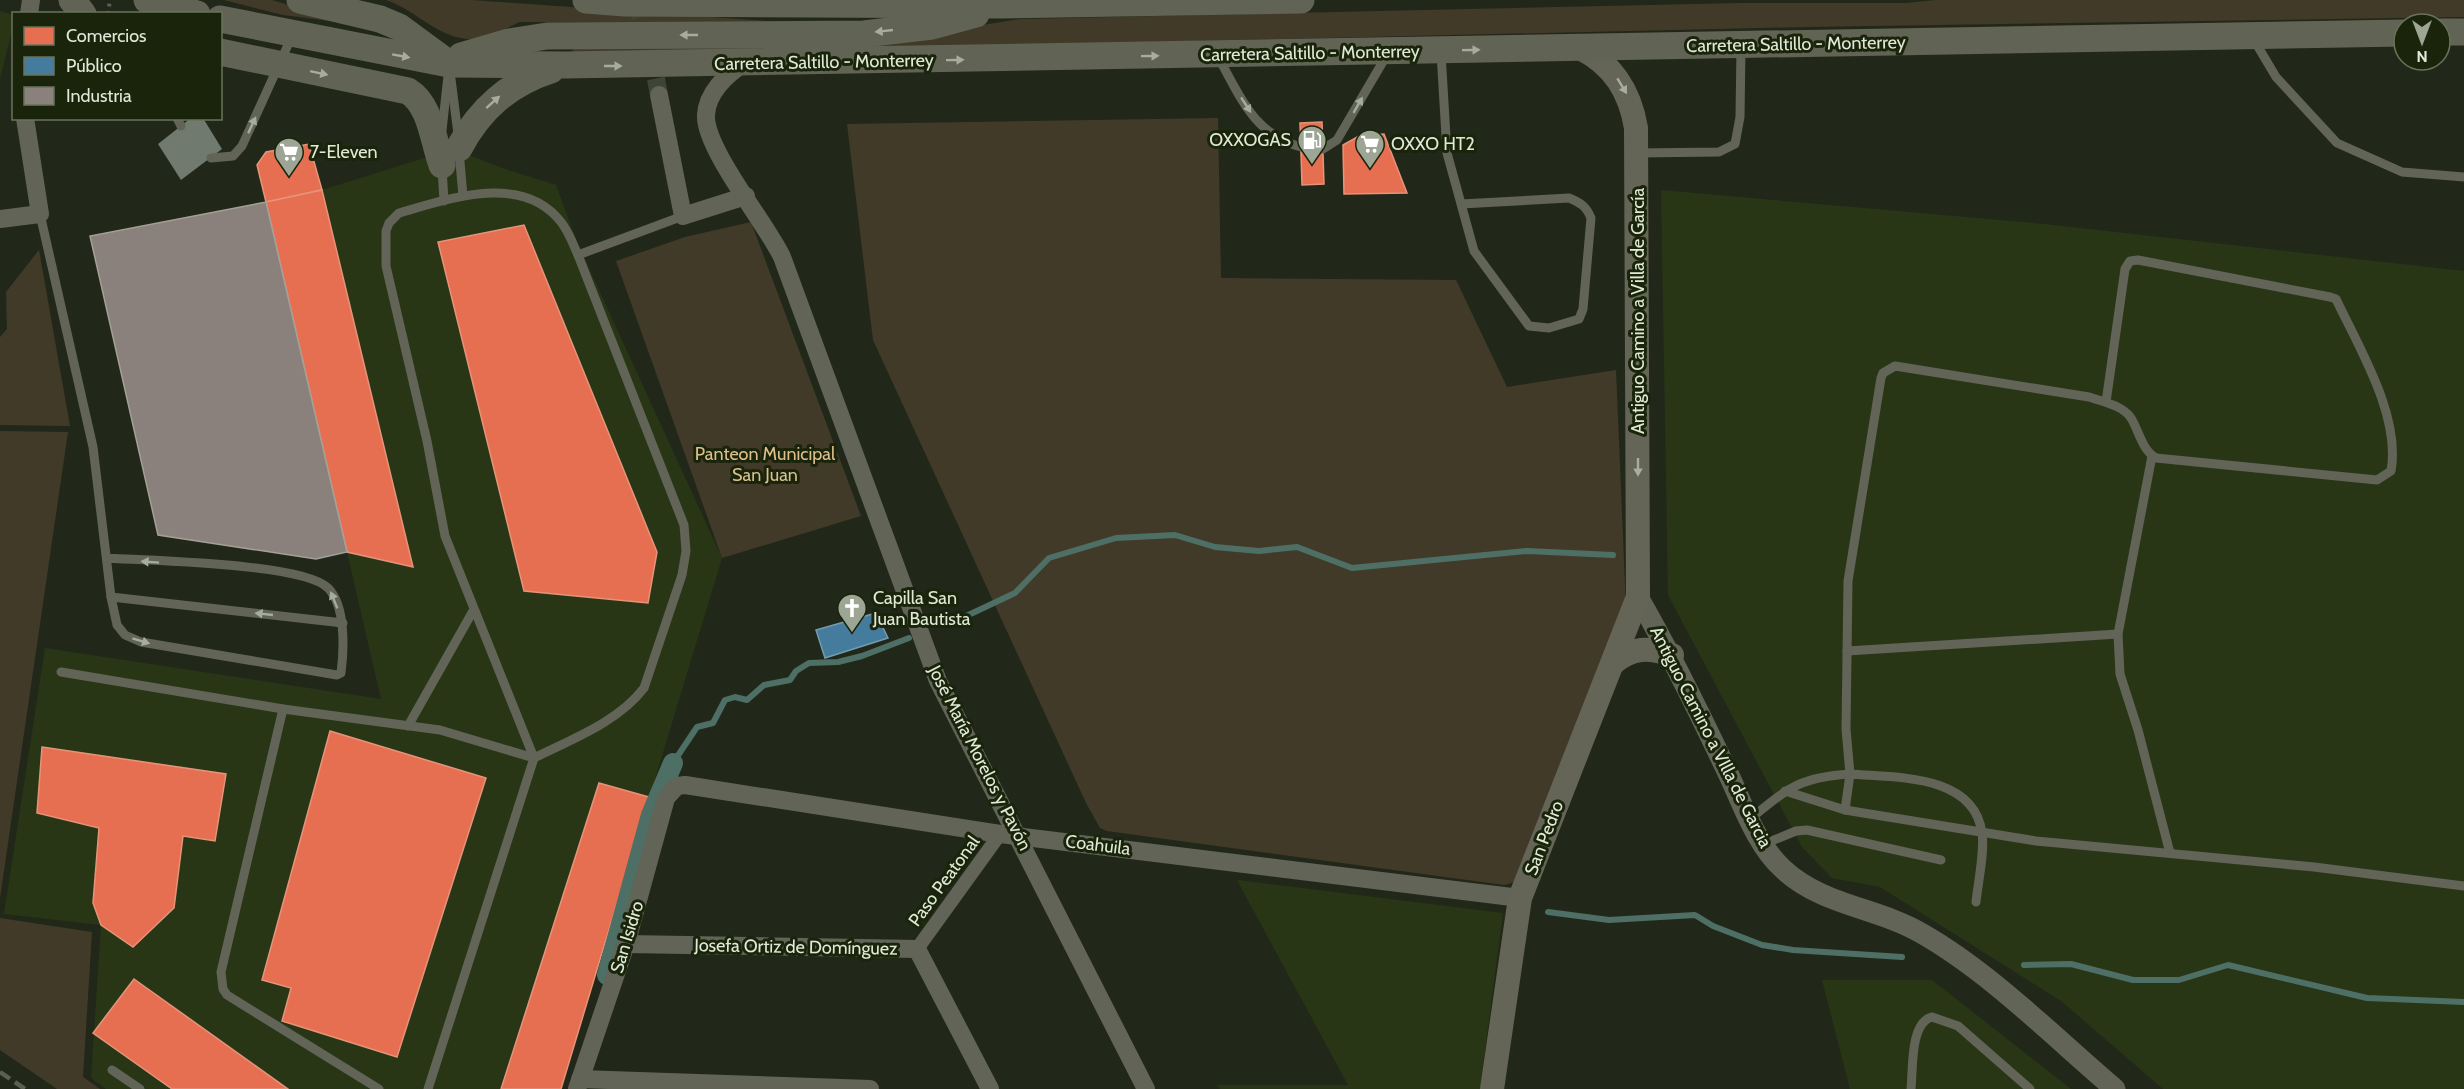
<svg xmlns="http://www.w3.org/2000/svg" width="2464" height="1089" viewBox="0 0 2464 1089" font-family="Cabin,sans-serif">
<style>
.built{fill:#283616}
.green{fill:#413a29}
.shops{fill:#e76f51;stroke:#e5947a;stroke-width:1.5}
.public{fill:#457b9d;stroke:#749caf;stroke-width:1.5}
.industry{fill:#8a817c;stroke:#a4a098;stroke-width:1.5}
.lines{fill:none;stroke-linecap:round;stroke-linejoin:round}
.stream{stroke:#4e6f65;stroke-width:6}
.canal{stroke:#4e6f65;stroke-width:20}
.building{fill:#717a6f}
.minor-tunnel{stroke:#3e4536;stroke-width:18;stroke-dasharray:18 9;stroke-linecap:butt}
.path{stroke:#5c5e53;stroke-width:4;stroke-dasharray:3 4.5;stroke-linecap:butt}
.service{stroke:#626458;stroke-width:9}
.pedestrian{stroke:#626458;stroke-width:14}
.minor{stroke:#626458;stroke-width:18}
.tertiary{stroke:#626458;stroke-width:21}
.secondary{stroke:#646557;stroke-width:24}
.primary{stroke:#616454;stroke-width:27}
.rail{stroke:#5c5f54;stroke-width:4.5;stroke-dasharray:12 6;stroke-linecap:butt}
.oneway{fill:#a7ad9d}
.oneway2{fill:#a8ae9e}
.oneway3{fill:#a7ad9e}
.labels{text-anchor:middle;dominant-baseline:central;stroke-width:6;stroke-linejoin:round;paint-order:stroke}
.street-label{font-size:18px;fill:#e0e9d8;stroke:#19240a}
.poi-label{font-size:18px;fill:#e0e9d8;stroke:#19240a;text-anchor:start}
.park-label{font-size:18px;fill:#dcbf8c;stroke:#19240a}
</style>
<rect width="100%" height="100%" fill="#212819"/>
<g class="built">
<path d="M0 11 13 15 14 22 0 79Z"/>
<path d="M453 149 505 169 556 185 577 242 722 558 561 1089H106L91 1078 101 925 4 914 45 648 381 699 266 202 322 190Z"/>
<path d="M1661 190 2044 224 2464 271V1089H2163L2061 1001 1880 887 1832 878 1802 847 1668 595Z"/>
<path d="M1237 880 1503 913 1480 1089H1220L1217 1085H1348Z"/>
<path d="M1822 980H1932L2071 1089H1850Z"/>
</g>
<g class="green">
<path d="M224 0H272L353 24 283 15Z"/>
<path d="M386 0H472L794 23 520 22C510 26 490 38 481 39 440 43 421 12 386 0Z"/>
<path d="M1935 0H2464V17L1807 27 568 55 577 46 896 39 1020 19 1740 3H1907Z"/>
<path d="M1218 118 1221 278 1456 280 1507 387 1616 370 1626 608 1515 882 1504 885 1107 831 1100 828 1086 803 873 340 847 124Z"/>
<path d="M751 222 861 516 722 558 616 261 685 237Z"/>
<path d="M39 250 70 426 0 425V337L7 329 6 292Z"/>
<path d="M0 431 68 432 0 898Z"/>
<path d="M0 918 92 932 83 1077 100 1089H57L0 1050Z"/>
</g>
<g class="shops">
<path d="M1322 122 1324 184 1302 185 1300 123Z"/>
<path d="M1384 134 1407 193 1344 194 1343 145 1359 136Z"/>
<path d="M309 144 322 190 266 202 257 165 266 152Z"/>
<path d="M322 190 413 567 347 552 266 202Z"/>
<path d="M524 225 657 552 648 603 524 591 438 242Z"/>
<path d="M330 731 486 778 397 1057 282 1021 291 988 262 980Z"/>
<path d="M42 747 226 774 215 841 183 836 174 908 133 947 101 925 93 903 99 828 37 813Z"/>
<path d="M599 783 649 797 561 1089H501Z"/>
<path d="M134 979 288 1089H172L93 1033Z"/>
</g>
<path class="public" d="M876 613 888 638 825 658 816 630Z"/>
<path class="industry" d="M266 202 347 552 316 559 158 535 90 236Z"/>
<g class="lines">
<g class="stream">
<path d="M962 618 1015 593 1049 558 1116 538 1175 535 1215 547 1259 551 1297 547 1352 568 1527 551 1613 555"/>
<path d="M673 763 697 727 713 723 725 700 735 697 747 700 764 685 790 680 796 671 809 663 838 662 862 656 909 638"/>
<path d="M1548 912 1609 920 1695 915 1713 926 1762 945 1793 950 1902 957"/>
<path d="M2024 965 2071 964 2133 980H2179L2228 965 2367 998 2464 1002"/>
</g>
<path class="canal" d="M607 975 651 815 673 763"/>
</g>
<path class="building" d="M191 118H203L222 149 181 180 158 144Z"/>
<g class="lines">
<path class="minor-tunnel" d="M636 0 652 58 659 95"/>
<path class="path" d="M108 14 110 0"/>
<g class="service">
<path d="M2254 40 2276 77 2337 143 2402 172 2464 177"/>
<path d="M1441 53 1447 153 1474 251 1529 326 1549 328 1579 319 1583 309 1591 218C1586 206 1581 203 1569 198L1461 204"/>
<path d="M1218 57C1241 97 1253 134 1301 147"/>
<path d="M451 79 458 134"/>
<path d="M177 118 181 126"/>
<path d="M442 130 449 67"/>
<path d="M1323 149 1337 140 1388 53"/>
<path d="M459 151 463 196"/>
<path d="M1638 153 1719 152 1735 144 1740 117 1741 48"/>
<path d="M211 158 233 156 242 146 292 36"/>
<path d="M442 168 444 201"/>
<path d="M40 214 93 447 111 597 117 625 125 635 141 642 337 675 341 673C344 650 346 606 328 588 303 563 149 561 107 558"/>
<path d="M578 255 683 216"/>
<path d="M2152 456 2118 634 2120 674 2138 730 2170 853"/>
<path d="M111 597 343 623"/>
<path d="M1847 651 2118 634"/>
<path d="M61 672 283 709 440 730 534 758C572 739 618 722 644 688L682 575 686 551 684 525 578 255C573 244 569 232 561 222 522 172 449 199 399 213L389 223 386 231V266L427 441 445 536 534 758 428 1089"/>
<path d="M283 709 221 972 223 989 227 995 379 1089"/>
<path d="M408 726 473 611"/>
<path d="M1785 791 1845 810"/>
<path d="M1750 819C1788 788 1800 777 1850 774L1846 729 1848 581 1881 378 1883 373 1895 366 2089 397C2103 402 2122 405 2131 418 2139 431 2142 450 2156 458L2377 480 2391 471C2401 416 2359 348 2336 299L2330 297 2138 260 2130 261 2125 269 2106 402"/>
<path d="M1764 844 1796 831 1807 830 1941 860"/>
<path d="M1976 902C1978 882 1985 851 1982 833 1974 773 1894 778 1850 774L1845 810 2036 841 2314 867 2464 886"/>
<path d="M112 1070 140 1089"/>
<path d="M1911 1089C1913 1070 1910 1022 1932 1017L1958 1026 2030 1089"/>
</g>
<path class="pedestrian" d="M917 949 1000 834"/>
<g class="minor">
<path d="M29 14 31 0"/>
<path d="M743 64C726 75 707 93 706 115 704 148 766 223 782 257L938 681 1146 1089"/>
<path d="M659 95 683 216 746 196"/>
<path d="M0 219 40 214 25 118"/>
<path d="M626 944 917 949 990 1089"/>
<path d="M580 1079 870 1089"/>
<path d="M577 1089 626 944 666 798 677 786 685 785 1000 834 1520 898"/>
</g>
<path class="tertiary" d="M1638 597C1671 654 1699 712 1727 771 1742 802 1756 845 1783 869 1823 906 1876 907 1921 933 1990 972 2055 1038 2115 1089"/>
<g class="secondary">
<path d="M1613 663C1632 647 1649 647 1672 655"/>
<path d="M1492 1089 1520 898 1638 597 1636 128C1630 92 1614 65 1580 48"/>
</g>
<g class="primary">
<path d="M72 0 83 14"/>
<path d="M147 0 197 14"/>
<path d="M300 0 380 19 399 27 448 63"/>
<path d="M586 0 625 3 1002 5 1301 0"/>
<path d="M220 19 449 64 566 65 2404 33"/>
<path d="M2440 32H2464"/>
<path d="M220 52 408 91C431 105 433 141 442 165"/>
<path d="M461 56 509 42 547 36 864 34 932 26 976 14"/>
<path d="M459 148C480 109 508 84 551 70"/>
</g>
<path class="rail" d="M0 1072 25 1089"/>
</g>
<defs><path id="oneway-solid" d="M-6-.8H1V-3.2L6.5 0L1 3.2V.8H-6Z" transform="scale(1.5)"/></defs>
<g class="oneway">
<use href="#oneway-solid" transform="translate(884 31) rotate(174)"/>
<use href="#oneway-solid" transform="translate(689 35) rotate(180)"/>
<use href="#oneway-solid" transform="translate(1471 50) rotate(-1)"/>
<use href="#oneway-solid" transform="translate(401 56) rotate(10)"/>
<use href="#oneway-solid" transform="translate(1150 56) rotate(-1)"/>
<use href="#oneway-solid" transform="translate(955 60) rotate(-1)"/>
<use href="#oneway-solid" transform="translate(613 66)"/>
<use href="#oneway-solid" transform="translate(319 73) rotate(12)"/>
<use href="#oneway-solid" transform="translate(493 102) rotate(-42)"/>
</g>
<g class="oneway2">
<use href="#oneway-solid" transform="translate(1622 86) rotate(59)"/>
<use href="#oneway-solid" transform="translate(1638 467) rotate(90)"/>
</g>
<g class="oneway3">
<use href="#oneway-solid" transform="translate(1246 105) rotate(57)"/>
<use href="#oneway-solid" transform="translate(1358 105) rotate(-60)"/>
<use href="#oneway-solid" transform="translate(252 125) rotate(-65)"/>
<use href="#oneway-solid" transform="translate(150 562) rotate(-176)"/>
<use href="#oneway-solid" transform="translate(334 600) rotate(-112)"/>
<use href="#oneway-solid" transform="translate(264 614) rotate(-174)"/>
<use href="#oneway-solid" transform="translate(141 641) rotate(17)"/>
</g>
<defs>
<g id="fuel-pin" transform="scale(1.5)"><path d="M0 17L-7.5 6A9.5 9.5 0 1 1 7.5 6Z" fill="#9da595" stroke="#19240a"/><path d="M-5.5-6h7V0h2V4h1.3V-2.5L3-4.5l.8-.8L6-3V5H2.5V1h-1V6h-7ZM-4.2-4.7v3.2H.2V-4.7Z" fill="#fff"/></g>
<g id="supermarket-pin" transform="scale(1.5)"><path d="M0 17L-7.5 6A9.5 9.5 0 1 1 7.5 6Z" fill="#9da595" stroke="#19240a"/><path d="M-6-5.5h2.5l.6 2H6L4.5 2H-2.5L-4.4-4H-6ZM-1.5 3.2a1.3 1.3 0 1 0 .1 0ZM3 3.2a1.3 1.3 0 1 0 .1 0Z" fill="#fff"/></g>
<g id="church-pin" transform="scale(1.5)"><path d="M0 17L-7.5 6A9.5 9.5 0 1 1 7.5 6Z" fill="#9da595" stroke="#19240a"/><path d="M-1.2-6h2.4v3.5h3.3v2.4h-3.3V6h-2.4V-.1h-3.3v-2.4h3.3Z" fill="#fff"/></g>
</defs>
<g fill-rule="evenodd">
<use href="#fuel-pin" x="1312" y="140"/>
<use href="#supermarket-pin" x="1370" y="144"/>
<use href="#supermarket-pin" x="289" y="152"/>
<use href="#church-pin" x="852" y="608"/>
</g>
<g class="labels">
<g class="street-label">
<text transform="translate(1796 44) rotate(-1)">Carretera Saltillo - Monterrey</text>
<text transform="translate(1310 53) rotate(-1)">Carretera Saltillo - Monterrey</text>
<text transform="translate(824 62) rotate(-1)">Carretera Saltillo - Monterrey</text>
<text transform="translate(1638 311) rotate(-90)">Antiguo Camino a Villa de García</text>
<text transform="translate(1711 737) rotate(63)">Antiguo Camino a VIlla de Garcia</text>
<text transform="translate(980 758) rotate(63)">José María Morelos y Pavón</text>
<text transform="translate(1544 838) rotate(-69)">San Pedro</text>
<text transform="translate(1098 845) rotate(7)">Coahuila</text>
<text transform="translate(944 881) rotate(-54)">Paso Peatonal</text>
<text transform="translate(627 937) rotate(-73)">San Isidro</text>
<text transform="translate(796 947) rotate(1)">Josefa Ortiz de Domínguez</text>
</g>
<g class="poi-label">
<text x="1291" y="140" text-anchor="end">OXXOGAS</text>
<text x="1391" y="144">OXXO HT2</text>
<text x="310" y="152">7-Eleven</text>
<text x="873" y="598">Capilla San<tspan x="873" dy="21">Juan Bautista</tspan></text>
</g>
<g class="park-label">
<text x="765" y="454">Panteon Municipal<tspan x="765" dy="21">San Juan</tspan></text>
</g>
</g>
<rect x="12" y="12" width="210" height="108" fill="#19240a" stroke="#69735c" stroke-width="1.5"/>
<rect x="24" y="27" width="30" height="18" fill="#e76f51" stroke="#69735c" stroke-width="1.5"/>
<text x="66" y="42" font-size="18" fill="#e0e9d8">Comercios</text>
<rect x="24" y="57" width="30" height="18" fill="#457b9d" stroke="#69735c" stroke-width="1.5"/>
<text x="66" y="72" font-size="18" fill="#e0e9d8">Público</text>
<rect x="24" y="87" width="30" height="18" fill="#8a817c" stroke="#69735c" stroke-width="1.5"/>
<text x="66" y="102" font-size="18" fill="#e0e9d8">Industria</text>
<g transform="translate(2422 42) rotate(180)"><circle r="28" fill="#19240a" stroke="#69735c" stroke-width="1.5"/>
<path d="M0-4.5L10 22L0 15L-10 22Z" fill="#9da595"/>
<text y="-9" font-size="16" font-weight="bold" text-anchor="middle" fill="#e0e9d8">N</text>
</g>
</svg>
